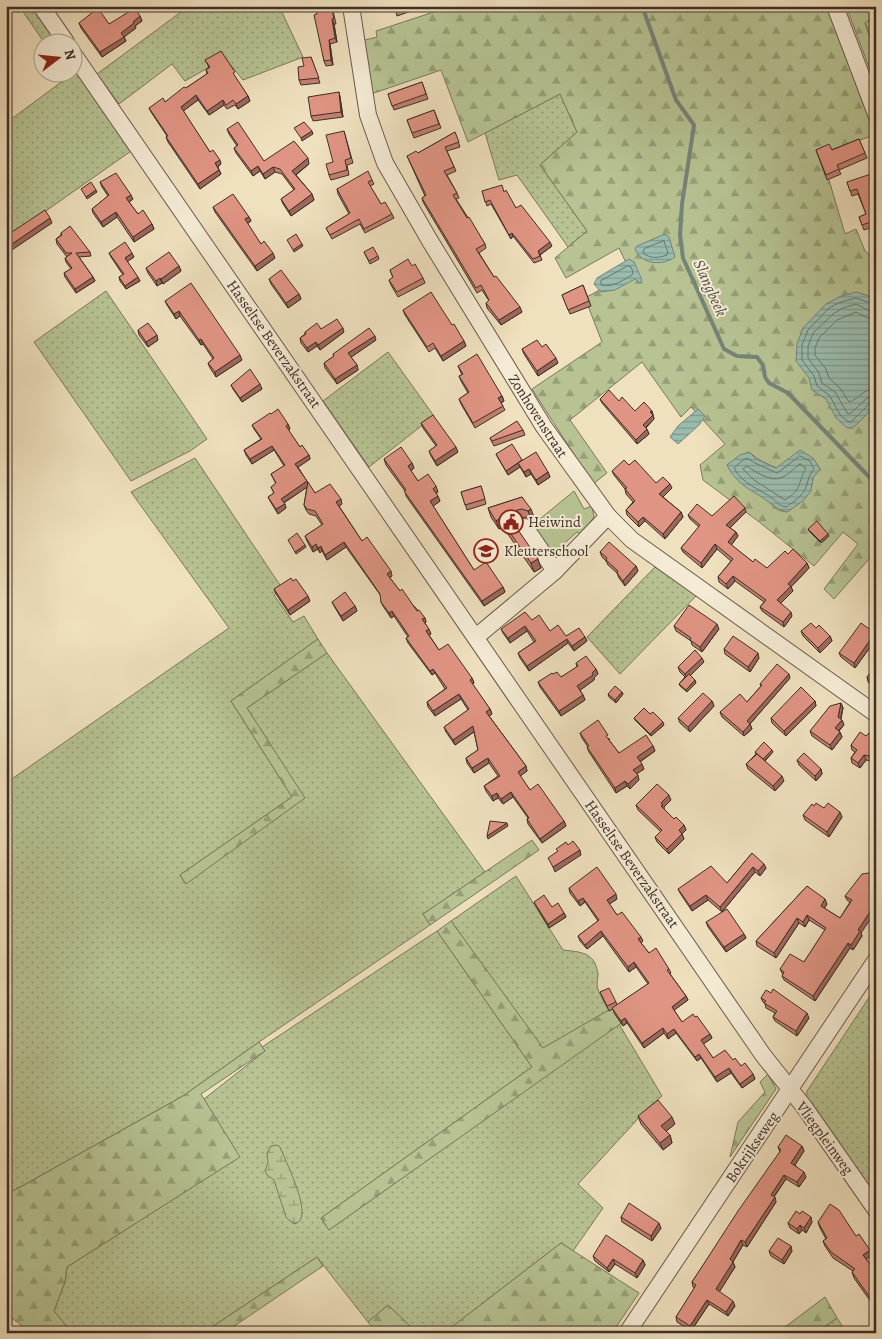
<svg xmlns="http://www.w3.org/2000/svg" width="882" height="1339" viewBox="0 0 882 1339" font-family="Alegreya,serif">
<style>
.grass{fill:url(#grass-dots);stroke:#7a795d}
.forest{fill:url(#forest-firs);stroke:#7a795d;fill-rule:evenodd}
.wetland{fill:url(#wetland-marsh);stroke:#7a795d}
.park{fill:#b7c393;stroke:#7a795d}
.water{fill:url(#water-rules);stroke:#758479}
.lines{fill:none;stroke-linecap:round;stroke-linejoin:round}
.shore{stroke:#6c766b;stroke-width:1}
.stream{stroke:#758479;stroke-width:4}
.minor-casing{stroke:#6a5b4d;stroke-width:18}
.minor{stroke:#f5ebd5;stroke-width:16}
.wall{fill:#c17f71;stroke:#3e2f27}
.shaded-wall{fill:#9d685c;stroke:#3e2f27}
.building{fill:#e09483;stroke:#3e2f27}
.labels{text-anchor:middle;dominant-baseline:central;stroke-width:4;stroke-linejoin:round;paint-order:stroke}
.street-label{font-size:15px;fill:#3e2f27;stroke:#f5ebd5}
.poi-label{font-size:15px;fill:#3e2f27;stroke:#f5ebd5;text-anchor:start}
.water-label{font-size:16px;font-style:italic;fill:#555249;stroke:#f5ebd5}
</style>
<defs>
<pattern id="grass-dots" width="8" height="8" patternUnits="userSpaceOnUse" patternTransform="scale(1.25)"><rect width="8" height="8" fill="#b7c393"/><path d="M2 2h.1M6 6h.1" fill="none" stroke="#969f78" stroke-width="1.8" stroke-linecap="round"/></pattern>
<pattern id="forest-firs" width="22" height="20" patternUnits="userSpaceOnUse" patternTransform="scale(1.25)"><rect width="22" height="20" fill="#b7c393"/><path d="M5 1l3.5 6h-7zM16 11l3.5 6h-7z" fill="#969f78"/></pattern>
<pattern id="wetland-marsh" width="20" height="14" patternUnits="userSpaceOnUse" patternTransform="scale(1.25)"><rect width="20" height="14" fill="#b7c393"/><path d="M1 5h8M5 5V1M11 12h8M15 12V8" fill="none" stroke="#969f78"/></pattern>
<pattern id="water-rules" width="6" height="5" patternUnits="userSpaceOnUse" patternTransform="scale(1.25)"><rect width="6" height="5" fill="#9abdaf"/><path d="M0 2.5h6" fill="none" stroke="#7f9a8e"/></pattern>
</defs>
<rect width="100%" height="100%" fill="#efe0be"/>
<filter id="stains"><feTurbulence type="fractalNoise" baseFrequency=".004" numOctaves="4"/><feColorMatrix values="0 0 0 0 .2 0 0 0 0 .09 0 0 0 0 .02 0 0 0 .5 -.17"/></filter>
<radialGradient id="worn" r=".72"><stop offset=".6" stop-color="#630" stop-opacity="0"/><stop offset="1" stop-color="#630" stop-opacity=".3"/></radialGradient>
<g class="grass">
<path d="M19 6H32L57 42H44Z"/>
<path d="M189 6H279L303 57 243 80 225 58 185 81 172 64 119 104 97 74Z"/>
<path d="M876 16V56L865 22Z"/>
<path d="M73 66 131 151 6 239V123L68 77 65 73 72 72Z"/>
<path d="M560 94 577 132 540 165 587 231 568 247 517 175 499 180 485 133Z"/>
<path d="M106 291 207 439 190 451 131 481 34 342Z"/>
<path d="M388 352 434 416 369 467 323 401Z"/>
<path d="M195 458 282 588 274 595 293 622 304 616 318 639 231 701 292 797 180 875 185 883 304 798 247 708 327 653 485 872 423 914 430 925 259 1042 183 1096 6 1195V783L229 628 131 492Z"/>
<path d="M655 567 697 595 620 674 587 637Z"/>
<path d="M516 876 563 950C581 952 595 952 598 974 598 977 597 981 597 985 598 993 605 1003 609 1010L543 1049 451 921Z"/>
<path d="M437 931 532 1067 321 1218 329 1230 619 1024 662 1096 647 1109 578 1184 603 1208 573 1251 561 1243 444 1333H417L388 1305 368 1322 317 1257 203 1333H72L54 1311 65 1282 67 1267 239 1157 204 1099 265 1051 262 1047Z"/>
<path d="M876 987V1198L806 1099 807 1091Z"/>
<path d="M837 1318 847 1333H816Z"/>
</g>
<g class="forest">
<path d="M452 6H828L875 135 821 153 845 234 856 229 865 251 876 260V302L869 296 853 427 876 405V423L873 426 876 428V551L834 599 824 589 858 544 843 532 814 566 758 521 703 480 700 465 725 444 691 407 681 417 642 362 570 420 607 473 593 484 532 389 602 342 585 298 631 273 619 248 566 278 555 258 587 231 540 165 577 132 560 94 468 142 441 70 371 94 361 41 377 37 376 31ZM749 452C767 468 790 472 813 478 810 499 802 501 787 512L778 510 727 465Z"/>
<path d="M846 6H876V16L865 23 876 56V86Z"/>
<path d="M318 639 327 653 247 708 305 798 186 884 180 875 292 797 231 701Z"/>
<path d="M532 840 539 850 430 925 423 914Z"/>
<path d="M451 921 543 1048 633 996 640 1010 329 1230 321 1218 532 1067 437 931Z"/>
<path d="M259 1042 265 1051 201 1094 240 1157 67 1267 65 1282 54 1311 72 1333H26L20 1324 6 1314V1195L183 1096Z"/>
<path d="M768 1074 776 1089 730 1157 738 1122 765 1092 760 1082Z"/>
<path d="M561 1243 639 1293 612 1333H444Z"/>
<path d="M317 1257 323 1266 224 1333H203Z"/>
<path d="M825 1297 837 1318 816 1333H777Z"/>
<path d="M388 1305 417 1333H377L368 1322Z"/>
</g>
<path class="wetland" d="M277 1145 280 1147C286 1162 307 1204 301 1218 300 1222 298 1222 295 1224L290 1221 286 1217 274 1180 267 1175 265 1171 268 1162 267 1153 271 1146Z"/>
<path class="park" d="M574 491 584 509 592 506 594 517 581 535 577 532 549 557 529 528Z"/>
<g class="water">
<path d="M665 234 669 237 675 257C663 266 641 265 635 249L637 246Z"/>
<path d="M629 259 634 262 642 280 640 283 635 279 615 290 601 292 594 284 597 278Z"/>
<path d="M856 292 869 296 876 302V405L853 428H847L836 418 826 399 812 390 809 378 796 361 797 344 803 328 826 304 839 297Z"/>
<path d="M698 409 705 416 699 425 678 444 670 437 678 426Z"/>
<path d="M800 450 813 458 820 469 813 478 811 491 803 501 787 512C779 510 776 507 770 503 752 489 738 487 727 465L740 455 749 452 756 459 776 468Z"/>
</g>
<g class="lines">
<g class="shore">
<path d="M664 241 668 253 667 255C658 258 651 259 643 253L644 249Z"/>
<path d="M628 266 631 267 633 272 632 275C623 280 612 288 601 285V281Z"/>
<path d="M876 305 856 298 841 302 829 308 808 330 802 345V360L814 376 817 386 830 396 840 415 849 422H851L870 403 876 402"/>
<path d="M876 312 870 311 856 304 843 308 833 314 813 333 808 346V358L819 373 822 383 835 392 848 414 851 413 867 398 876 396"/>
<path d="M876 319 868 318 856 312 837 320 819 338 815 348V355L826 369 829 378 840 388 849 402C859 399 863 389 876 388"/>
<path d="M800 456 810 461 814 469C808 477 809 479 806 487 803 496 793 502 786 507 779 506 777 502 772 498 760 489 742 484 734 468L743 460 747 458 755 463 777 473Z"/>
<path d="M800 464 806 468C797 483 803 489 785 500L754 480 743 469 747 466C754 471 771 482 780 478 788 476 794 468 800 464Z"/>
</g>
<path class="stream" d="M642 6 676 100 694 125 682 204 680 235 683 258 724 349 737 356 757 357 763 365 765 377 769 383 788 393 876 484"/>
<g class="minor-casing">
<g id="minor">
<path d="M41 6 66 42"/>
<path d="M351 6 368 115 385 163 430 241 544 427 608 516 632 540 876 714"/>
<path d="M835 6 876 114"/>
<path d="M72 52 763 1055 805 1108 876 1210"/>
<path d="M525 527 555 571"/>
<path d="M476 637 555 571 608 516"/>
<path d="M627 1333 876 960"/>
</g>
</g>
<use href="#minor" class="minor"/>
</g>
<g class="wall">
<path d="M332 6 336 24H334L337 42 330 44 333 65 326 66 324 61 317 14V11Z"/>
<path d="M394 6H419L420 8 397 16Z"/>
<path d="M140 16 142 21 135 26 136 28 124 37 126 41 102 57 81 28 79 23 109 24Z"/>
<path d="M311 57 320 83 301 85 299 80Z"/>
<path d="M205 60 236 77H235L248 96 250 101 238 109 235 105 227 109 224 105 209 115 198 100 183 111 210 152 221 164 218 167 221 174 200 189 168 142 166 137 167 136 151 112 149 108 165 102 207 74 206 70 209 67Z"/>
<path d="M422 82 428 99 394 110 388 94Z"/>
<path d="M339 92 340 97 343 117 313 121 311 116Z"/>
<path d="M434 110 441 128 414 138 407 120Z"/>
<path d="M227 129 264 161 309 164 296 175 312 194 314 200 291 216 283 204 281 199 294 190 282 174 275 172 265 179 260 171 253 176 236 153 234 148 237 146 229 134Z"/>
<path d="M344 131 353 163 347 165 349 175 331 180 329 175Z"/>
<path d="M455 132 460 147 447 151 456 171 447 175 457 193 459 198 456 199 485 244 486 248 479 253 494 277 522 312 501 325 487 308 486 303 489 301 482 290 477 293 423 202 422 198 425 196 407 156 418 153Z"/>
<path d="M859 139 867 158 839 170 841 174 827 180 816 150H832Z"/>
<path d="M876 178V226L864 230 859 217 866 214 858 194 852 196 847 182Z"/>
<path d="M372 180 374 184 370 186 381 204 392 214 394 218 365 233 360 224 332 239 326 228 349 214 338 194 337 189Z"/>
<path d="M100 182 133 199 129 202 138 214 152 224 154 229 134 242 117 217 103 227 93 213 92 209 108 196 102 187Z"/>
<path d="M482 191 504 192 516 208 552 246 540 255 542 260 534 263 513 236 511 239 491 204 487 206Z"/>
<path d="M213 207 249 217 251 221 247 224 261 244 275 258 257 271 215 212Z"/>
<path d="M61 233 90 252 91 256 79 257 93 277 95 281 76 293 65 277 64 273 71 269 66 262 65 258 67 257 57 244 56 239 61 235Z"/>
<path d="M364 252 378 256 379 259 370 264Z"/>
<path d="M109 253 134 257 127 261 140 281 126 289 120 281 119 277 123 275 111 257Z"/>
<path d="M179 266 181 271 163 284 162 283 157 286 148 273 146 268Z"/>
<path d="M412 266 423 278 425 283 398 297 391 285 389 280 393 278 390 270Z"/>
<path d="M269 279 299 294 301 299 288 308 271 284Z"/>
<path d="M583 285 591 306 570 314 562 295Z"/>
<path d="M165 301 242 360 216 377 210 368 208 363 213 359 203 344 201 345 180 316 176 319 167 305Z"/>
<path d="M403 310 452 325 464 341 466 346 443 361 435 348 429 352 405 315Z"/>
<path d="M321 329 344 332 320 350 317 346 308 352 301 343 300 338 305 334V332Z"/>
<path d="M138 330 158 340 148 347 139 335Z"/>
<path d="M376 340 351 357 357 365 358 370 337 384 325 368 324 363 334 356 333 354Z"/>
<path d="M542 347 558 363 538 376 524 354 522 349Z"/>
<path d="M458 366 502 396 504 401 501 403 505 410 475 428 461 404 459 399 468 393 461 381 459 376 462 375Z"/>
<path d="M231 385 262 389 242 402 233 389Z"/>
<path d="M600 399 619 401 635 411H652L654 419 646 428 649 434 637 444 602 403Z"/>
<path d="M271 414 288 424 290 429 288 430 300 447 309 455 310 459 298 467 308 483 315 493 342 504 339 506 362 541 392 576 390 578 400 591 425 618 426 622 425 623 431 634 429 635 439 650 472 678 474 683 472 684 490 709 492 714 489 716 526 766 527 771 520 776 530 790 564 821 566 826 542 843 528 824 527 819 528 818 513 797 503 804 498 798 493 801 486 791 484 786 498 776 489 763 474 773 467 763 466 758 478 750 474 732 455 745 446 732 444 727 468 710 461 699 435 716 428 707 427 702 445 689 435 673 432 675 408 643 406 638 408 637 394 616 391 618 383 606 381 602V596L346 547 327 560 322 551 320 553 318 549 313 552 307 541 305 536 322 525 316 516 309 514 306 510 304 505 307 487 284 503 286 508 278 514 270 501 268 497 274 493 271 487 276 484 271 474 284 466 274 450 252 464 246 455 244 450 261 439 254 429 252 425Z"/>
<path d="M421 423 458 452 437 466 431 456 429 451 436 446 423 428Z"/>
<path d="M523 430 525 435 494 446 490 438Z"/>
<path d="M496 454 522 460 548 472 550 477 538 485 531 474 526 477 520 467 508 475 498 458Z"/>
<path d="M384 459 412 463 414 468 411 471 418 481 438 492 436 493 440 501 433 506 474 570 503 587 505 592 484 606 406 496 405 491 386 465Z"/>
<path d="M629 465 656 483 672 488 663 497 681 512 683 517 665 539 645 521 639 527 627 515 626 510 633 502 626 494 625 489 614 475 612 471Z"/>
<path d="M481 486 486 504 467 510 461 492Z"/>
<path d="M522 497 534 517 531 519 525 517 520 519 516 522 515 526 541 568 534 572 503 527 499 529 491 517 488 508Z"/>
<path d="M746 512 730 528 736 532 738 536 731 545 753 562 767 568 788 554 807 563 809 568 791 587 793 591 780 603 792 616 784 627 762 611 760 607 764 602 735 581 728 589 719 582 718 577 731 561 717 549 702 568 683 552 681 548 699 527 690 519 688 515 712 516Z"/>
<path d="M808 529 829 536 821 543 809 531Z"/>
<path d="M600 552 636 566 638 571 625 586 619 578 617 573 608 565 606 561 602 557Z"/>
<path d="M274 589 310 601 290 615 276 594Z"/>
<path d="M332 602 355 606 357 611 343 621 334 606Z"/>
<path d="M532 620 550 631 566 636 585 637 587 641 574 651 568 643 529 671 520 658 518 653 534 642 527 631 510 643 503 633 501 629Z"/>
<path d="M674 626 719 629 702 652 692 645 691 641 676 631Z"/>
<path d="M816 628 830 636 832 641 820 653 803 636 801 631Z"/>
<path d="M875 633 876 639 855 668 841 657 839 653Z"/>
<path d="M724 649 759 658 750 672 725 654Z"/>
<path d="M704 662 690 676 696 683 687 692 680 686 679 684 685 677 680 672 678 667Z"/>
<path d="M576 663 596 669 598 674 594 678V680L580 690 583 695 585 700 561 716 540 687 538 682 553 674 561 677 577 667Z"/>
<path d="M876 666V687L868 682 867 677Z"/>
<path d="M790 678 750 724 752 729 744 736 722 717 720 712 747 702 761 686 760 684Z"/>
<path d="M622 692 623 694 616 703 609 697 608 694Z"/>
<path d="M712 701 714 706 690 732 680 723 678 718Z"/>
<path d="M815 701 816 706 786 736 772 723 771 718Z"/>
<path d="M841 703 843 708 841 719 842 720 844 725 839 731 840 732 842 737 832 750 812 736 810 731Z"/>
<path d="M634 718 664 725 651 736 635 720Z"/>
<path d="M580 733 610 739 609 740 619 753 653 746 655 751 640 762 644 769 636 774 639 780 630 789 627 786 616 793 589 752 587 747H588L582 738Z"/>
<path d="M866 736 876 738V753L871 761 866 760 860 768 852 763 851 758 855 752 852 750 851 745Z"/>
<path d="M755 752H773L765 761 784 781 775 791 748 769 746 764 756 754Z"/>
<path d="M797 760 821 769 822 774 816 781 799 765Z"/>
<path d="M671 800 664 807V809L674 819 684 825 686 830 682 834 684 839 669 854 657 842 655 837 661 832 638 810 636 805Z"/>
<path d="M814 806 824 808 842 817 829 837 805 820 803 815Z"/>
<path d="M752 853 766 868 760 876 755 872 722 912 708 900 692 911 680 893 678 889 727 883Z"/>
<path d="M876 855V868L873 866 871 862Z"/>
<path d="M876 878 874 881 861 933 862 936 853 950 850 948 815 1001 784 980 782 976 783 975 780 969 804 962 825 930 809 920 805 927 799 923 776 958 757 946 756 941 807 886 827 904 824 908 840 918 850 902 847 900 845 896Z"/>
<path d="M569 888 617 899 609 904 617 915 643 941 641 943 649 953 669 969 671 973 670 974 686 996 688 1000 674 1010 682 1022 710 1034 712 1038 703 1044 713 1058 733 1060 753 1074 755 1079 742 1088 731 1073 717 1082 701 1058 697 1061 676 1033 668 1039 664 1033 644 1048 627 1023 623 1026 614 1013 613 1009 609 1011 600 992 616 1002 617 1005 648 984 636 967 629 972 603 936 587 949 580 941 578 936 598 921 585 902 580 906 570 893Z"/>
<path d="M534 902 552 907 564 913 566 917 549 928 536 906Z"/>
<path d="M706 922 744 934 746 938 726 952 708 927Z"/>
<path d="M761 998 809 1018 797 1036 775 1021 773 1017 775 1013 766 1008 765 1004 763 1002Z"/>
<path d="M638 1116 675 1124 666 1131 670 1135 672 1143 663 1150 641 1124Z"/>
<path d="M802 1146 804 1151 795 1165 806 1177 799 1187 786 1179 774 1197 776 1202 747 1247 743 1245 733 1262 735 1267 719 1292 735 1306 728 1316 709 1304 691 1331 677 1322 676 1317 695 1288 693 1287 692 1282 780 1152 778 1147Z"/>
<path d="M621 1217 661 1228 652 1241 622 1222Z"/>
<path d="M812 1222 806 1233 802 1230 799 1234 790 1228 788 1223Z"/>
<path d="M818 1222 856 1236 872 1255 866 1259 876 1272V1309L854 1278 852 1272 853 1271 833 1258 825 1246 823 1241 826 1239 820 1228Z"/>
<path d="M769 1251H792L784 1264 771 1256Z"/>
<path d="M593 1256 643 1260 645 1265 637 1278 615 1264 609 1272 595 1261Z"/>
</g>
<g class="shaded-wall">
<path d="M140 16 142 21 135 26 136 28 124 37 126 41 102 57 100 52 133 22Z"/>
<path d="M332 19 334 24 337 42 335 38Z"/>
<path d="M329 40 330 44 333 65 331 60Z"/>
<path d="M339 92 340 97 343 117 341 112Z"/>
<path d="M196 95 198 100 182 112 181 107Z"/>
<path d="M248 96 250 101 238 109 236 104Z"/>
<path d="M223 100 224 105 209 115 207 111Z"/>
<path d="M312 131 313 134 302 141 301 138Z"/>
<path d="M308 158 309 164 294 176 292 171Z"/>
<path d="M220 160 221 164 217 167 215 163Z"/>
<path d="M258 166 260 171 253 176 251 171Z"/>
<path d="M273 167 275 172 265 179 263 174Z"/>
<path d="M219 170 221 174 200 189 198 184Z"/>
<path d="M96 190 97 192 87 199 86 197Z"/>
<path d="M312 194 314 200 291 216 289 211Z"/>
<path d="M131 195 133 199 128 203 126 198Z"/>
<path d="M116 212 117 217 103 227 101 222Z"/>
<path d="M249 217 251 221 246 224 245 219Z"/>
<path d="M50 218 52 223 6 254V248Z"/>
<path d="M152 224 154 229 134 242 133 237Z"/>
<path d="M512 233 513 236 511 239 509 235Z"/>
<path d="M550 242 552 246 540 255 538 251Z"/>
<path d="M302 244 303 246 294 252 293 250Z"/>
<path d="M132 253 134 257 127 262 125 258Z"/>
<path d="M273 253 275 258 257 271 255 266Z"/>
<path d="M179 266 181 271 163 284 161 279Z"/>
<path d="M93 277 95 281 76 293 75 289Z"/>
<path d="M138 277 140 281 126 289 125 286Z"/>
<path d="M160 278 162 283 157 286 156 281Z"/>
<path d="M299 294 301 299 288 308 286 303Z"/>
<path d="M520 307 522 312 501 325 499 320Z"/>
<path d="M179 311 180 316 176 319 174 314Z"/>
<path d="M343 328 344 332 320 350 318 345Z"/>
<path d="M157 335 158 340 148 347 146 342Z"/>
<path d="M375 336 376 340 350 358 348 353Z"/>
<path d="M201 339 203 344 201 345 199 340Z"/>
<path d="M464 341 466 346 443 361 441 356Z"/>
<path d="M316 342 317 346 308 352 307 348Z"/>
<path d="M240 355 242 360 216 377 215 372Z"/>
<path d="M556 358 558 363 538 376 537 371Z"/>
<path d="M357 365 358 370 337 384 335 379Z"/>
<path d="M260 384 262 389 242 402 240 398Z"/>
<path d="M502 396 504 401 500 403 498 398Z"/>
<path d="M652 411 654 419 644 429 643 425Z"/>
<path d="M288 424 290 429 287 430 286 426Z"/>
<path d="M647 429 649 434 637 444 636 440Z"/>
<path d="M272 446 274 450 252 464 250 459Z"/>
<path d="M456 447 458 452 437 466 435 461Z"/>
<path d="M309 455 310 459 297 468 295 464Z"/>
<path d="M412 463 414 468 410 471 408 466Z"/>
<path d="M518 463 520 467 508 475 506 471Z"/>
<path d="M529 469 531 474 526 477 524 472Z"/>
<path d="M548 472 550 477 538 485 536 480Z"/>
<path d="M307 481 309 486 283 503 281 499Z"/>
<path d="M670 484 672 488 661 499 659 494Z"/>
<path d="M436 486 438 492 435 494 433 489Z"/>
<path d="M438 496 440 501 432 507 430 501Z"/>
<path d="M341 499 342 504 338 507 336 502Z"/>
<path d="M285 504 286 508 278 514 276 509Z"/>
<path d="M745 508 746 512 728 530 726 525Z"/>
<path d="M531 509 534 517 531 519 528 511Z"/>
<path d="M517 510 520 519 516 522 515 527 512 519 513 514Z"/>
<path d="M681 512 683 517 665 539 663 534Z"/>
<path d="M643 517 645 521 639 527 638 522Z"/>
<path d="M500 518 503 527 499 529 496 521Z"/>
<path d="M736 532 738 536 730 547 728 542Z"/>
<path d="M828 534 829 536 821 543 820 541Z"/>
<path d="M344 542 346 547 327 560 325 555Z"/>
<path d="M316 544 318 549 313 552 312 547Z"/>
<path d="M715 544 717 549 702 568 701 563Z"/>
<path d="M305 545 306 547 296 554 295 552Z"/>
<path d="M321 546 322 551 320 553 318 548Z"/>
<path d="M538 559 541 568 534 572 531 563Z"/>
<path d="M807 563 809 568 791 587 793 591 779 605 777 600 788 584Z"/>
<path d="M636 566 638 571 625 586 623 581Z"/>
<path d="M391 571 392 576 389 578 387 574Z"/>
<path d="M733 576 735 581 728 589 726 584Z"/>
<path d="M503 587 505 592 484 606 482 601Z"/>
<path d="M308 596 310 601 290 615 288 610Z"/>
<path d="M355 606 357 611 343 621 341 616Z"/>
<path d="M392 611 394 616 391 618 389 613Z"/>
<path d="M791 612 792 616 784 627 783 622Z"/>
<path d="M425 618 426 622 424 624 422 619Z"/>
<path d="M717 624 719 629 702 652 700 647Z"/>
<path d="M525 626 527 631 510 643 508 638Z"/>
<path d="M429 629 431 634 428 636 426 631Z"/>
<path d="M875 633 876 639 855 668 854 663Z"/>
<path d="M830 636 832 641 820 653 818 648Z"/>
<path d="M585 637 587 641 574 651 572 646Z"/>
<path d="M567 639 568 643 529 671 527 666Z"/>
<path d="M758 653 759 658 750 672 748 667Z"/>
<path d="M702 658 704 662 687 679 685 674Z"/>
<path d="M433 669 435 673 432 675 430 671Z"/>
<path d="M596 669 598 674 594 678V680L579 691 577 686Z"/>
<path d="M789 674 790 678 750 724 752 729 744 736 743 732 747 721Z"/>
<path d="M472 678 474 683 471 685 470 680Z"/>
<path d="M695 680 696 683 687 692 686 690Z"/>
<path d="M622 692 623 694 616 703 615 700Z"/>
<path d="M459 694 461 699 435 716 433 711Z"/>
<path d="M583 695 585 700 561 716 559 711Z"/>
<path d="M712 701 714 706 690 732 688 727Z"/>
<path d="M815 701 816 706 786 736 784 731Z"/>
<path d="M841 703 843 708 840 721 838 717Z"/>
<path d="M490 709 492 714 488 717 486 712Z"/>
<path d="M842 720 844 725 837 732 835 728Z"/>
<path d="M663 722 664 725 651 736 650 734Z"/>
<path d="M473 726 475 731 455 745 453 740Z"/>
<path d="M840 732 842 737 832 750 830 745Z"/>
<path d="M653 746 655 751 639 762 637 757Z"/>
<path d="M876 746V753L871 761 869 756Z"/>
<path d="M772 750 773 752 764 761 763 759Z"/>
<path d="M864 755 866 760 860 768 858 763Z"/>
<path d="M488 758 489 763 474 773 472 768Z"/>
<path d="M642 764 644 769 635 775 633 770Z"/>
<path d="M526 766 527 771 519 777 518 772Z"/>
<path d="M821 769 822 774 816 781 815 776Z"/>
<path d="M638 775 639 780 630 789 628 784Z"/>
<path d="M782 776 784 781 775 791 773 786Z"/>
<path d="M625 781 627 786 616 793 615 788Z"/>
<path d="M511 792 513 797 503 804 501 799Z"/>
<path d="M497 793 498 798 493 801 492 796Z"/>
<path d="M669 795 671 800 664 807V810L663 811 661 803Z"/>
<path d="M840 812 842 817 829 837 827 832Z"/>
<path d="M564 821 566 826 542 843 540 839Z"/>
<path d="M507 823 508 826 488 839 487 836Z"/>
<path d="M684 825 686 830 681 835 679 830Z"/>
<path d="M682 834 684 839 669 854 667 849Z"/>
<path d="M580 850 581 855 555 872 553 867Z"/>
<path d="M764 864 766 868 760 876 758 871Z"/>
<path d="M753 867 755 872 722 912 720 907Z"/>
<path d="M875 872 876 878 872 883 870 878Z"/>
<path d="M616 894 617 899 608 905 607 900Z"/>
<path d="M706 895 708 900 692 911 690 906Z"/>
<path d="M583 898 585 902 580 906 578 901Z"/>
<path d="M825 899 827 904 823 911 821 906Z"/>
<path d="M876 903V911L861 933 862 936 853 950 851 945 858 930Z"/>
<path d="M564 913 566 917 549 928 548 924Z"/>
<path d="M807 915 809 920 805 927 803 922Z"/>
<path d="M797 918 799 923 776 958 774 953Z"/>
<path d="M601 931 603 936 587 949 585 945Z"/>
<path d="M744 934 746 938 726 952 724 947Z"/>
<path d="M641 937 643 941 640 944 638 939Z"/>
<path d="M848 943 850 948 815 1001 813 996Z"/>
<path d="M634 962 636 967 629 972 628 967Z"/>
<path d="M686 996 688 1000 673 1011 672 1007Z"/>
<path d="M807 1013 809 1018 797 1036 796 1031Z"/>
<path d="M625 1018 627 1023 623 1026 621 1021Z"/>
<path d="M663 1028 664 1033 644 1048 642 1043Z"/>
<path d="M674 1029 676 1033 668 1039 667 1034Z"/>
<path d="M710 1034 712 1038 702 1045 701 1040Z"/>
<path d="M699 1054 701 1058 697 1061 695 1057Z"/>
<path d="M729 1068 731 1073 717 1082 715 1077Z"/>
<path d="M753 1074 755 1079 742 1088 740 1084Z"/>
<path d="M672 1117 675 1124 664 1133 661 1126Z"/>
<path d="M670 1135 672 1143 663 1150 660 1143Z"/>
<path d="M802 1146 804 1151 793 1168 791 1163Z"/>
<path d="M804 1172 806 1177 799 1187 797 1182Z"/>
<path d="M784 1175 786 1179 772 1199 771 1195Z"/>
<path d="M775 1197 776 1202 747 1247 745 1242Z"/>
<path d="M811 1217 812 1222 806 1233 804 1228Z"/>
<path d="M659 1223 661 1228 652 1241 651 1236Z"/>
<path d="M800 1225 802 1230 799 1234 797 1229Z"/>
<path d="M741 1240 743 1245 732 1263 733 1262 735 1267 718 1294 716 1289 730 1259Z"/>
<path d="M791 1246 792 1251 784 1264 782 1260Z"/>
<path d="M870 1250 872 1255 865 1260 863 1255Z"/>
<path d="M613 1259 615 1264 609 1272 607 1268Z"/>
<path d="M643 1260 645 1265 637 1278 635 1273Z"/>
<path d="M707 1300 709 1304 691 1331 690 1326Z"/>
<path d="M733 1301 735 1306 728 1316 726 1312Z"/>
</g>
<g class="building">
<path d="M315 6H331L334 19H332L335 38 329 40 331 60 324 61 314 15 317 14 316 12 317 11Z"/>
<path d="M394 6H409L395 11Z"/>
<path d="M98 8 109 24 135 8 140 16 133 22 134 23 121 33 124 37 100 52 79 23Z"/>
<path d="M221 51 235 72 233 73 248 96 236 104 233 100 226 105 223 100 207 111 196 95 181 107 210 152 213 150 220 160 215 163 219 170 198 184 166 137 168 136 149 108 163 98 165 102 184 87 186 88 208 73 206 70 210 67 205 60Z"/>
<path d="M311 57 319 78 299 80 298 67 304 66 302 58Z"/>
<path d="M422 82 426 94 392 106 388 94Z"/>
<path d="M339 92 341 112 311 116 308 97Z"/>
<path d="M434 110 439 124 412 133 407 120Z"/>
<path d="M238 122 264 161 294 141 308 158 292 171 312 194 289 211 281 199 295 189 280 169 273 167 263 174 258 166 251 171 234 148 238 145 227 129Z"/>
<path d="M304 122 312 131 301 138 294 128Z"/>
<path d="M344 131 351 158 345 160 347 170 329 175 326 164 333 162 326 135Z"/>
<path d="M455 132 459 142 445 147 454 167 444 171 457 193 453 195 467 218 469 217 485 244 476 249 494 277 496 276 520 307 499 320 486 303 489 300 481 285 476 288 422 198 426 195 407 156 416 151 418 153Z"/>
<path d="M859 139 865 153 837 165 839 169 826 175 816 150 829 144 832 150Z"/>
<path d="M368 171 372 180 368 182 381 204 385 202 392 214 364 229 359 219 330 235 326 228 350 213 337 189Z"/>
<path d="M116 173 131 195 126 198 138 214 143 210 152 224 133 237 116 212 101 222 92 209 109 195 100 182Z"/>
<path d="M874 173 876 178V220L862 225 859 217 866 214 857 189 850 191 847 182Z"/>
<path d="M91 182 96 190 86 197 81 189Z"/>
<path d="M502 185 504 192 506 190 516 208 521 205 550 242 538 251 540 256 533 259 512 233 509 235 490 200 485 202 482 191Z"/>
<path d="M233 194 249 217 245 219 261 244 264 241 273 253 255 266 213 207Z"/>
<path d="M45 210 50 218 6 248V236Z"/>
<path d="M70 226 90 252 76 253 93 277 75 289 64 273 72 268 65 258 72 253H66L56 239 62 235 61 233Z"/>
<path d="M296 234 302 244 293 250 287 240Z"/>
<path d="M125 242 132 253 125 258 138 277 125 286 119 277 124 274 109 253Z"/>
<path d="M373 247 378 256 369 261 364 252Z"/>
<path d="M169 252 179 266 161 279 160 278 156 281 146 268Z"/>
<path d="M408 259 412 266 415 264 423 278 397 292 389 280 393 277 390 270Z"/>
<path d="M281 270 299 294 286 303 269 279Z"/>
<path d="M191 283 240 355 215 372 208 363 214 358 201 339 199 340 179 311 174 314 165 301Z"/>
<path d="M583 285 589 301 568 310 562 295Z"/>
<path d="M431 292 452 325 454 324 464 341 441 356 433 343 427 347 403 310Z"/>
<path d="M337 319 343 328 318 345 316 342 307 348 300 338 306 334 305 332 317 323 321 329Z"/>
<path d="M148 323 157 335 146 342 138 330Z"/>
<path d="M369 328 375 336 348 353 357 365 335 379 324 363 334 356 333 354Z"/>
<path d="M537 340 542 347 546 344 556 358 537 371 522 349Z"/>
<path d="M477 354 502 396 498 398 503 406 473 423 459 399 469 392 459 376 463 374 458 366Z"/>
<path d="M250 369 260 384 240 398 231 385Z"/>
<path d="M609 390 619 401 622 397 635 411 644 402 652 411 650 412 653 415 643 425 647 429 636 440 600 399Z"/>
<path d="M278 409 288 424 286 426 300 447 302 445 309 455 295 464 307 481 281 499 285 504 276 509 268 497 274 493 271 487 276 483 271 474 285 465 272 446 250 459 244 450 262 439 252 425 270 413 271 414Z"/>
<path d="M433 415 456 447 435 461 429 451 437 445 421 423Z"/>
<path d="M517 421 523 430 492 441 490 438Z"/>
<path d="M512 444 522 460 506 471 496 454Z"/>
<path d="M401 447 412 463 408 466 418 481 428 474 436 486 433 489 438 496 430 501 474 570 486 562 503 587 482 601 404 491 406 490 384 459Z"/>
<path d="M536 452 548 472 536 480 529 469 524 472 518 463Z"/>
<path d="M624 460 629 465 635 460 656 483 663 477 670 484 659 494 681 512 663 534 643 517 638 522 626 510 635 501 625 489 627 488 612 471Z"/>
<path d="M308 482 315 493 330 484 341 499 336 502 362 541 367 537 391 571 387 574 400 591 402 589 417 611 419 610 425 618 422 619 429 629 426 631 439 650 448 644 472 678 470 680 490 709 486 712 526 766 518 772 530 790 538 784 564 821 540 839 527 819 529 818 511 792 501 799 497 793 492 796 484 786 500 776 488 758 472 768 466 758 478 750 473 726 453 740 444 727 469 709 459 694 433 711 427 702 447 688 433 669 430 671 406 638 409 636 392 611 389 613 381 602 380 594 344 542 325 555 321 546 318 548 316 544 312 547 305 536 323 524 315 511 307 509 304 505Z"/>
<path d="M481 486 485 499 465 505 461 492Z"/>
<path d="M734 496 745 508 726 525 736 532 728 542 753 562 755 559 767 568 785 551 788 554 793 549 807 563 788 584 791 586 777 600 791 612 783 622 760 607 766 600 733 576 726 584 718 577 733 559 715 544 701 563 681 548 700 525 688 515 697 504 712 516Z"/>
<path d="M522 497 531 509 528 511 522 509 517 510 513 514 512 519 514 524 538 559 531 563 500 518 496 521 488 508Z"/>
<path d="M817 521 828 534 820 541 808 529Z"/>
<path d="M297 533 305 545 295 552 288 540Z"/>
<path d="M609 542 636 566 623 581 617 573 618 571 606 560 607 558 600 552Z"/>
<path d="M291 578 293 581 296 579 308 596 288 610 274 589Z"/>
<path d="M345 592 355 606 341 616 332 602Z"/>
<path d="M689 605 717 624 700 647 690 640 691 638 674 626Z"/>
<path d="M525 612 532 620 539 615 550 631 558 625 566 636 579 628 585 637 572 646 567 639 527 666 518 653 536 641 525 626 508 638 501 629Z"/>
<path d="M811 623 816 628 819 625 830 636 818 648 801 631Z"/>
<path d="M861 623 875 633 854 663 839 653Z"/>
<path d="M733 636 758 653 748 667 724 649Z"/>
<path d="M695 650 702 658 685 674 678 667Z"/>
<path d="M586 656 596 669 592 673 593 675 577 686 583 695 559 711 538 682 552 673 553 674 557 672 561 677 578 666 576 663Z"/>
<path d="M777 664 789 674 747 721 750 724 743 732 720 712 740 694 747 702 762 685 760 684Z"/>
<path d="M876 666V684L867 677Z"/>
<path d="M689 674 695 680 686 690 679 684Z"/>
<path d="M615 686 622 692 615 700 608 694Z"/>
<path d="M801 687 815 701 784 731 771 718Z"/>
<path d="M703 693 712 701 688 727 678 718Z"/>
<path d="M841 703 838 717 842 720 835 728 840 732 830 745 810 731 830 706Z"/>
<path d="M644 708 650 714 653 712 663 722 650 734 634 718Z"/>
<path d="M598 720 608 735 606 736 619 753 646 735 653 746 637 757 642 764 633 770 638 775 628 784 625 781 615 788 587 747 589 746 580 733Z"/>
<path d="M860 732 866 736 869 733 876 738V746L869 756 864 755 858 763 851 758 857 750 851 745Z"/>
<path d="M764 742 772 750 763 759 755 752Z"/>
<path d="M804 753 821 769 815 776 797 760Z"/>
<path d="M757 754 782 776 773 786 746 764Z"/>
<path d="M657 784 669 795 661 803 663 805 661 806 674 819 676 817 684 825 679 830 682 834 667 849 655 837 662 830 636 805Z"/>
<path d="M816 803 824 808 828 803 840 812 827 832 803 815 812 804 814 806Z"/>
<path d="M490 821 507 823 487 836Z"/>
<path d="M573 841 580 850 553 867 548 858 558 851 556 849 566 842 568 845Z"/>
<path d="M752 853 764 864 758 871 753 867 720 907 706 895 690 906 678 889 711 866 727 883Z"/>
<path d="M876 855V865L871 862Z"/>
<path d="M597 867 616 894 607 900 617 915 622 912 641 937 638 939 649 953 656 948 669 969 667 970 686 996 672 1007 682 1022 693 1014 695 1017 697 1016 710 1034 701 1040 713 1058 725 1050 733 1060 735 1058 741 1066 745 1063 753 1074 740 1084 729 1068 715 1077 699 1054 695 1057 674 1029 667 1034 663 1028 642 1043 625 1018 621 1021 612 1008 649 983 634 962 628 967 601 931 585 945 578 936 599 920 583 898 578 901 569 888Z"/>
<path d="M875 872 870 878 876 882V903L858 930 860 931 851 945 848 943 813 996 782 976 784 972 780 969 790 954 804 962 826 928 807 915 803 922 797 918 774 953 756 941 807 886 825 899 821 906 840 918 852 900 845 896 862 874Z"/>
<path d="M544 895 552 907 558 903 564 913 548 924 534 902Z"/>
<path d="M727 909 744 934 724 947 706 922Z"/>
<path d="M609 988 616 1002 607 1006 600 992Z"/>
<path d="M773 989 807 1013 796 1031 773 1017 777 1011 764 1003 766 1001 761 998 766 990 771 993Z"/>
<path d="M658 1100 672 1117 661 1126 670 1135 660 1143 638 1116Z"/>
<path d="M786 1135 802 1146 791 1163 804 1172 797 1182 784 1175 771 1195 775 1197 745 1242 741 1240 730 1259 733 1262 716 1289 733 1301 726 1312 707 1300 690 1326 676 1317 696 1285 692 1282 738 1211 781 1150 778 1147Z"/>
<path d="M629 1203 659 1223 651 1236 621 1217Z"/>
<path d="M830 1204 839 1210 856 1236 859 1234 870 1250 863 1255 876 1272V1306L852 1272 855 1269 831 1252 823 1241 827 1238 818 1222Z"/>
<path d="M796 1211 800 1214 802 1211 811 1217 804 1228 800 1225 797 1229 788 1223Z"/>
<path d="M606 1235 643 1260 635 1273 613 1259 607 1268 593 1256Z"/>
<path d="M778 1238 791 1246 782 1260 769 1251Z"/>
<path d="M657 1329 662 1333H654Z"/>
</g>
<defs>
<g id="civic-ring" transform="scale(1.25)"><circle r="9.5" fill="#f5ebd5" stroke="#8f2418" stroke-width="1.5"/><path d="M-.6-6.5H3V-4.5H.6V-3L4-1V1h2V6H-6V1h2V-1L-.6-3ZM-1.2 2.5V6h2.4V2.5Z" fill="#8f2418"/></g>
<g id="school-ring" transform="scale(1.25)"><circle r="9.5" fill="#f5ebd5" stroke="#8f2418" stroke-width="1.5"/><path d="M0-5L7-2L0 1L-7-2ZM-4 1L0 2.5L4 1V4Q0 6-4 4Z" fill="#8f2418"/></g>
</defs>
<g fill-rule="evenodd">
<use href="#civic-ring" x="511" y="522"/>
<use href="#school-ring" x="486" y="551"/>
</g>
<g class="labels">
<g class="street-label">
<text transform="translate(274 344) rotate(55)">Hasseltse Beverzakstraat</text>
<text transform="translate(538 416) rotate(57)">Zonhovenstraat</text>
<text transform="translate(632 864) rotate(55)">Hasseltse Beverzakstraat</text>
<text transform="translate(825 1138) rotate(54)">Vliegpleinweg</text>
<text transform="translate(752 1147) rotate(-56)">Bokrijkseweg</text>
</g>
<g class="poi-label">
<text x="528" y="522">Heiwind</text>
<text x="504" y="551">Kleuterschool</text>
</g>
<g class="water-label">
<text transform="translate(710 288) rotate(66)">Slangbeek</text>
</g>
</g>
<rect width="882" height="1339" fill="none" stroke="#efe0be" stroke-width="25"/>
<rect x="8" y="8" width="867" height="1324" fill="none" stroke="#3e2f27" stroke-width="2.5"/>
<rect x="12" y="12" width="857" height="1314" fill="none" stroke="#3e2f27"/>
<g transform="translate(58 58) rotate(74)"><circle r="24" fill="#f5ebd5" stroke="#aca08f"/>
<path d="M0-4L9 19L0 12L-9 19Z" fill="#8f2418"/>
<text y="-8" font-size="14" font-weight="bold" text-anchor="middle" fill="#3e2f27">N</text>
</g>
<rect width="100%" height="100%" filter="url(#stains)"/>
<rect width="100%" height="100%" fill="url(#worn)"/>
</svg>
